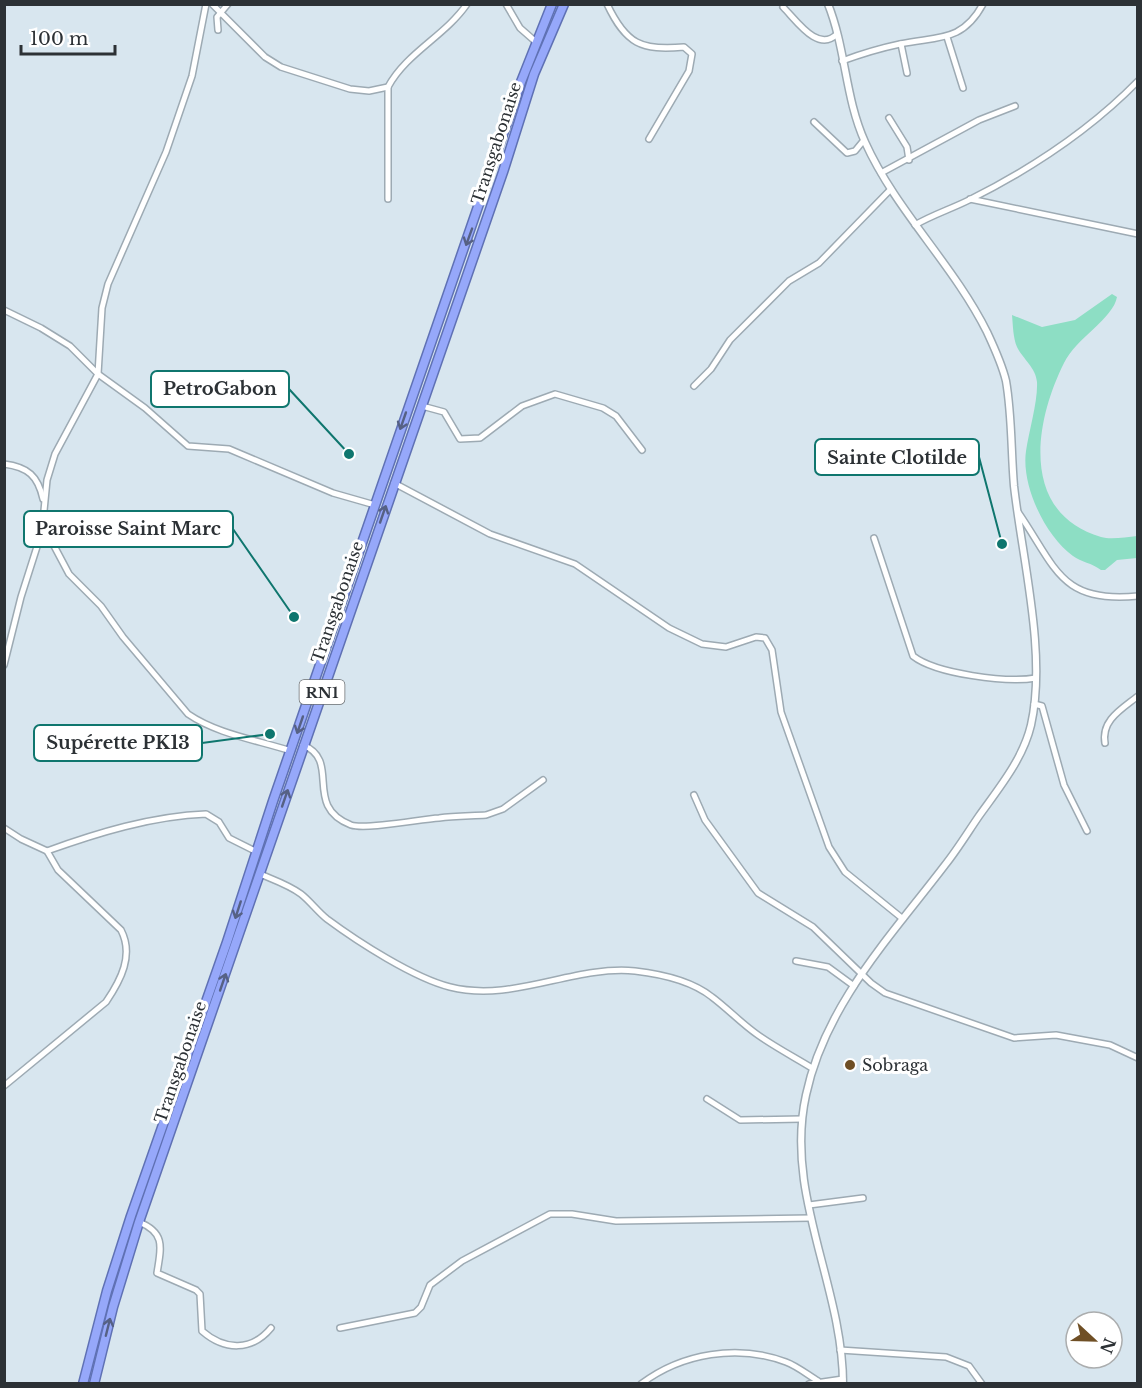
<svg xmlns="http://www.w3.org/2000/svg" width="1142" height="1388" viewBox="0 0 1142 1388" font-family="'Libre Baskerville',serif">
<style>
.water{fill:#8ddec4}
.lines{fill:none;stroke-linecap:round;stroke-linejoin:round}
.minor-casing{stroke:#9daab3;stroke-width:8}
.tertiary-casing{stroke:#9daab3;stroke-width:9}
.trunk-casing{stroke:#5f71b4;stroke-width:11}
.minor{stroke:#fff;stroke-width:5}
.tertiary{stroke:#fff;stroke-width:6}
.trunk{stroke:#96a8fa;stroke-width:8}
.oneway{stroke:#566184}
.poi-dot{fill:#6f4f25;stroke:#fff;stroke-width:2}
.labels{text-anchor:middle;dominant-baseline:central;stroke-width:6;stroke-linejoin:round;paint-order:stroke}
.shield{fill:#fff;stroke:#6b6f72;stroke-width:1.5}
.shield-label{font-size:15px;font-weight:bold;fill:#2c3135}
.street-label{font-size:16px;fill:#2c3135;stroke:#fff}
.poi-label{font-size:16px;fill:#2c3135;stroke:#fff;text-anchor:start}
.leader{fill:none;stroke:#0f766e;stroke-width:2}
.callout-dot{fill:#0f766e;stroke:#fff;stroke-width:2}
.callout{fill:#fff;stroke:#0f766e;stroke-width:2}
.callout-label{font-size:18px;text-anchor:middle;font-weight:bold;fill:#2c3135}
</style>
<rect width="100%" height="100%" fill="#d8e6ef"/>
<path class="water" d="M1112 294 1117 297C1113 319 1076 338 1064 363 1034 423 1020 513 1101 537 1111 540 1126 537 1137 536V558L1117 560 1105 570H1101C1092 563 1081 562 1073 556 1045 536 1021 485 1026 451 1029 431 1038 401 1037 382 1036 368 1023 359 1017 347 1013 338 1013 325 1012 315L1042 327 1075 320Z"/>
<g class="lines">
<g class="minor-casing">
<g id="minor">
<path d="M212 4 265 57 281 67 350 89 369 91 388 87C406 53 445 36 467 4"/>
<path d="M506 4 520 28 536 42"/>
<path d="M607 4C626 44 641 51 684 47L692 54 689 71 649 139"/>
<path d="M783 7C797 21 818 53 837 34"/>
<path d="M218 30 217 17 228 4"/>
<path d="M947 37 963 88"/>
<path d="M901 44 907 73"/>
<path d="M842 61C861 54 881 48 900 44 937 36 962 43 983 4"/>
<path d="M388 87V199"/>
<path d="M889 118 907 147 909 160"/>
<path d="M814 122 847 153 855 151 864 140"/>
<path d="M881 173 979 120 1015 106"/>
<path d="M970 199 1138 234"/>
<path d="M915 225C932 215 951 209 969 200 1031 169 1090 130 1138 81"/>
<path d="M4 310 41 328 70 346 98 374 145 408 188 446 229 449 333 493 375 505"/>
<path d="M694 386 711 369 730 340 789 281 819 263 891 189"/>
<path d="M422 406 444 412 460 439 480 438 522 406 555 394 603 408 616 416 642 450"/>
<path d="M4 464C28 467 38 476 43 499"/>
<path d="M394 483 490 534 575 564 669 628 702 644 726 647 756 637 765 638 772 650 781 712 829 847 845 872 903 919"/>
<path d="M1018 512C1056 567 1060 604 1138 596"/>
<path d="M46 514 52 542 69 574 101 606 123 637 188 714C217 734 257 740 291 751"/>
<path d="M874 538 913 656C936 674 1007 683 1036 678"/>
<path d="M4 665 21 597 42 531 47 480 55 454 98 374 102 308 108 284 166 152 192 76 206 4"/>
<path d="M1034 704 1042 706 1064 785 1087 831"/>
<path d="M1105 743C1101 720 1122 709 1138 696"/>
<path d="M303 745C342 761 302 806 351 825 366 830 421 819 439 818 454 816 470 816 486 815L503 809 543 780"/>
<path d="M694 795 705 820 758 893 813 927 871 983 885 993 1014 1038 1056 1035 1110 1045 1138 1058"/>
<path d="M4 828 21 839 47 851C97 833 152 816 206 814L219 822 229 838 257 852"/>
<path d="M260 874C274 880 289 885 301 894 310 901 318 912 327 919 358 942 414 978 450 987 513 1003 573 965 635 971 661 974 692 981 712 997 728 1009 742 1024 758 1035 775 1047 794 1057 812 1068"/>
<path d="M796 961 828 967 854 986"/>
<path d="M4 1086 106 1002C121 980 134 955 121 930L58 870 47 851"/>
<path d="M707 1099 740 1120 802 1119"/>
<path d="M809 1205 863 1198"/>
<path d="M139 1222C166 1233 161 1248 157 1273L196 1290 200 1294 202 1331C225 1351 252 1351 271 1328"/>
<path d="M340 1328 415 1313 421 1307 430 1285 462 1261 550 1214H572L616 1221 811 1218"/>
<path d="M840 1350 946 1357 969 1366 982 1384"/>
<path d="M641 1384C682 1353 738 1344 786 1362 797 1366 808 1375 818 1381"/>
<path d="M809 1384 843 1379"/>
</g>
</g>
<g class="tertiary-casing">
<path id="tertiary" d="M828 4C846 49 845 98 865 142 896 211 953 264 987 332 994 347 1002 364 1006 381 1012 415 1011 451 1014 486 1022 558 1047 654 1031 725 1023 759 999 788 979 816 968 832 957 850 945 865 891 936 825 1005 806 1095 784 1194 843 1286 843 1384"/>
</g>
<g class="trunk-casing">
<g id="trunk">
<path d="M83 1384 107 1291 131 1216 227 942 273 801 521 82 552 4"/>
<path d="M94 1384 113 1307 139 1222 503 172 534 74 564 4"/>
</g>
</g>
<use href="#minor" class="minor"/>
<use href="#tertiary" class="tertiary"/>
<use href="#trunk" class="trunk"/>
</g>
<defs><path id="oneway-shaft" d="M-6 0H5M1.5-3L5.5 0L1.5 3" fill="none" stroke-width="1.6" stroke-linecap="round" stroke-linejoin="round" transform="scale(1.5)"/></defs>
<g class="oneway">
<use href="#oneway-shaft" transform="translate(469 237) rotate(110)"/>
<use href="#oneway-shaft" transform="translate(403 421) rotate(109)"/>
<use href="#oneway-shaft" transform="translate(383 514) rotate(-71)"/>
<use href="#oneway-shaft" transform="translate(300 725) rotate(109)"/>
<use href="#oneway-shaft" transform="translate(285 798) rotate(-71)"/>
<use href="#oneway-shaft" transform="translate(238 910) rotate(108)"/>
<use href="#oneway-shaft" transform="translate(223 982) rotate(-71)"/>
<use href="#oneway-shaft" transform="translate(108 1327) rotate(-76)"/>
</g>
<circle class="poi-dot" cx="850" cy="1065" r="6"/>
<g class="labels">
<rect class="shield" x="299.5" y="680" width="45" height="24" rx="4.5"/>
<g class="shield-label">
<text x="322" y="692">RN1</text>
</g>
<g class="street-label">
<text transform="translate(496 143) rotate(-72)">Transgabonaise</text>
<text transform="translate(337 602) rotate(-71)">Transgabonaise</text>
<text transform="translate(180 1062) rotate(-71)">Transgabonaise</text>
</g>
<g class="poi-label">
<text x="862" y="1065">Sobraga</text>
</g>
</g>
<path class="leader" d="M349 454L289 389M1002 544L979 457M294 617L233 529M270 734L202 743"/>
<g class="callout-dot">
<circle cx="349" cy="454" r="6"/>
<circle cx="1002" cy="544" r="6"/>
<circle cx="294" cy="617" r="6"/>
<circle cx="270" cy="734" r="6"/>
</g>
<g class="callout">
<rect x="151" y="371" width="138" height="36" rx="6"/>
<rect x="815" y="439" width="164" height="36" rx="6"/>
<rect x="24" y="511" width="209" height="36" rx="6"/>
<rect x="34" y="725" width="168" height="36" rx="6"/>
</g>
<g class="callout-label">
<text x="220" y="395">PetroGabon</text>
<text x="897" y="464">Sainte Clotilde</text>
<text x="128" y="535">Paroisse Saint Marc</text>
<text x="118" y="749">Supérette PK13</text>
</g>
<rect width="1142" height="1388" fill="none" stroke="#2c3135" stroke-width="12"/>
<g transform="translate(1094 1340) rotate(112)"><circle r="28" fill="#ffffff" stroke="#abadae" stroke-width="1.5"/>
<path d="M0-4.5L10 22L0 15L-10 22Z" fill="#6f4f25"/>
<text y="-9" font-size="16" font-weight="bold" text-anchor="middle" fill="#2c3135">N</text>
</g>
<path d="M21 45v9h94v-9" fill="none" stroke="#2c3135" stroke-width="3"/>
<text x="30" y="45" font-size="18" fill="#2c3135" stroke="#ffffff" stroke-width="4.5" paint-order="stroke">100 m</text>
</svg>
